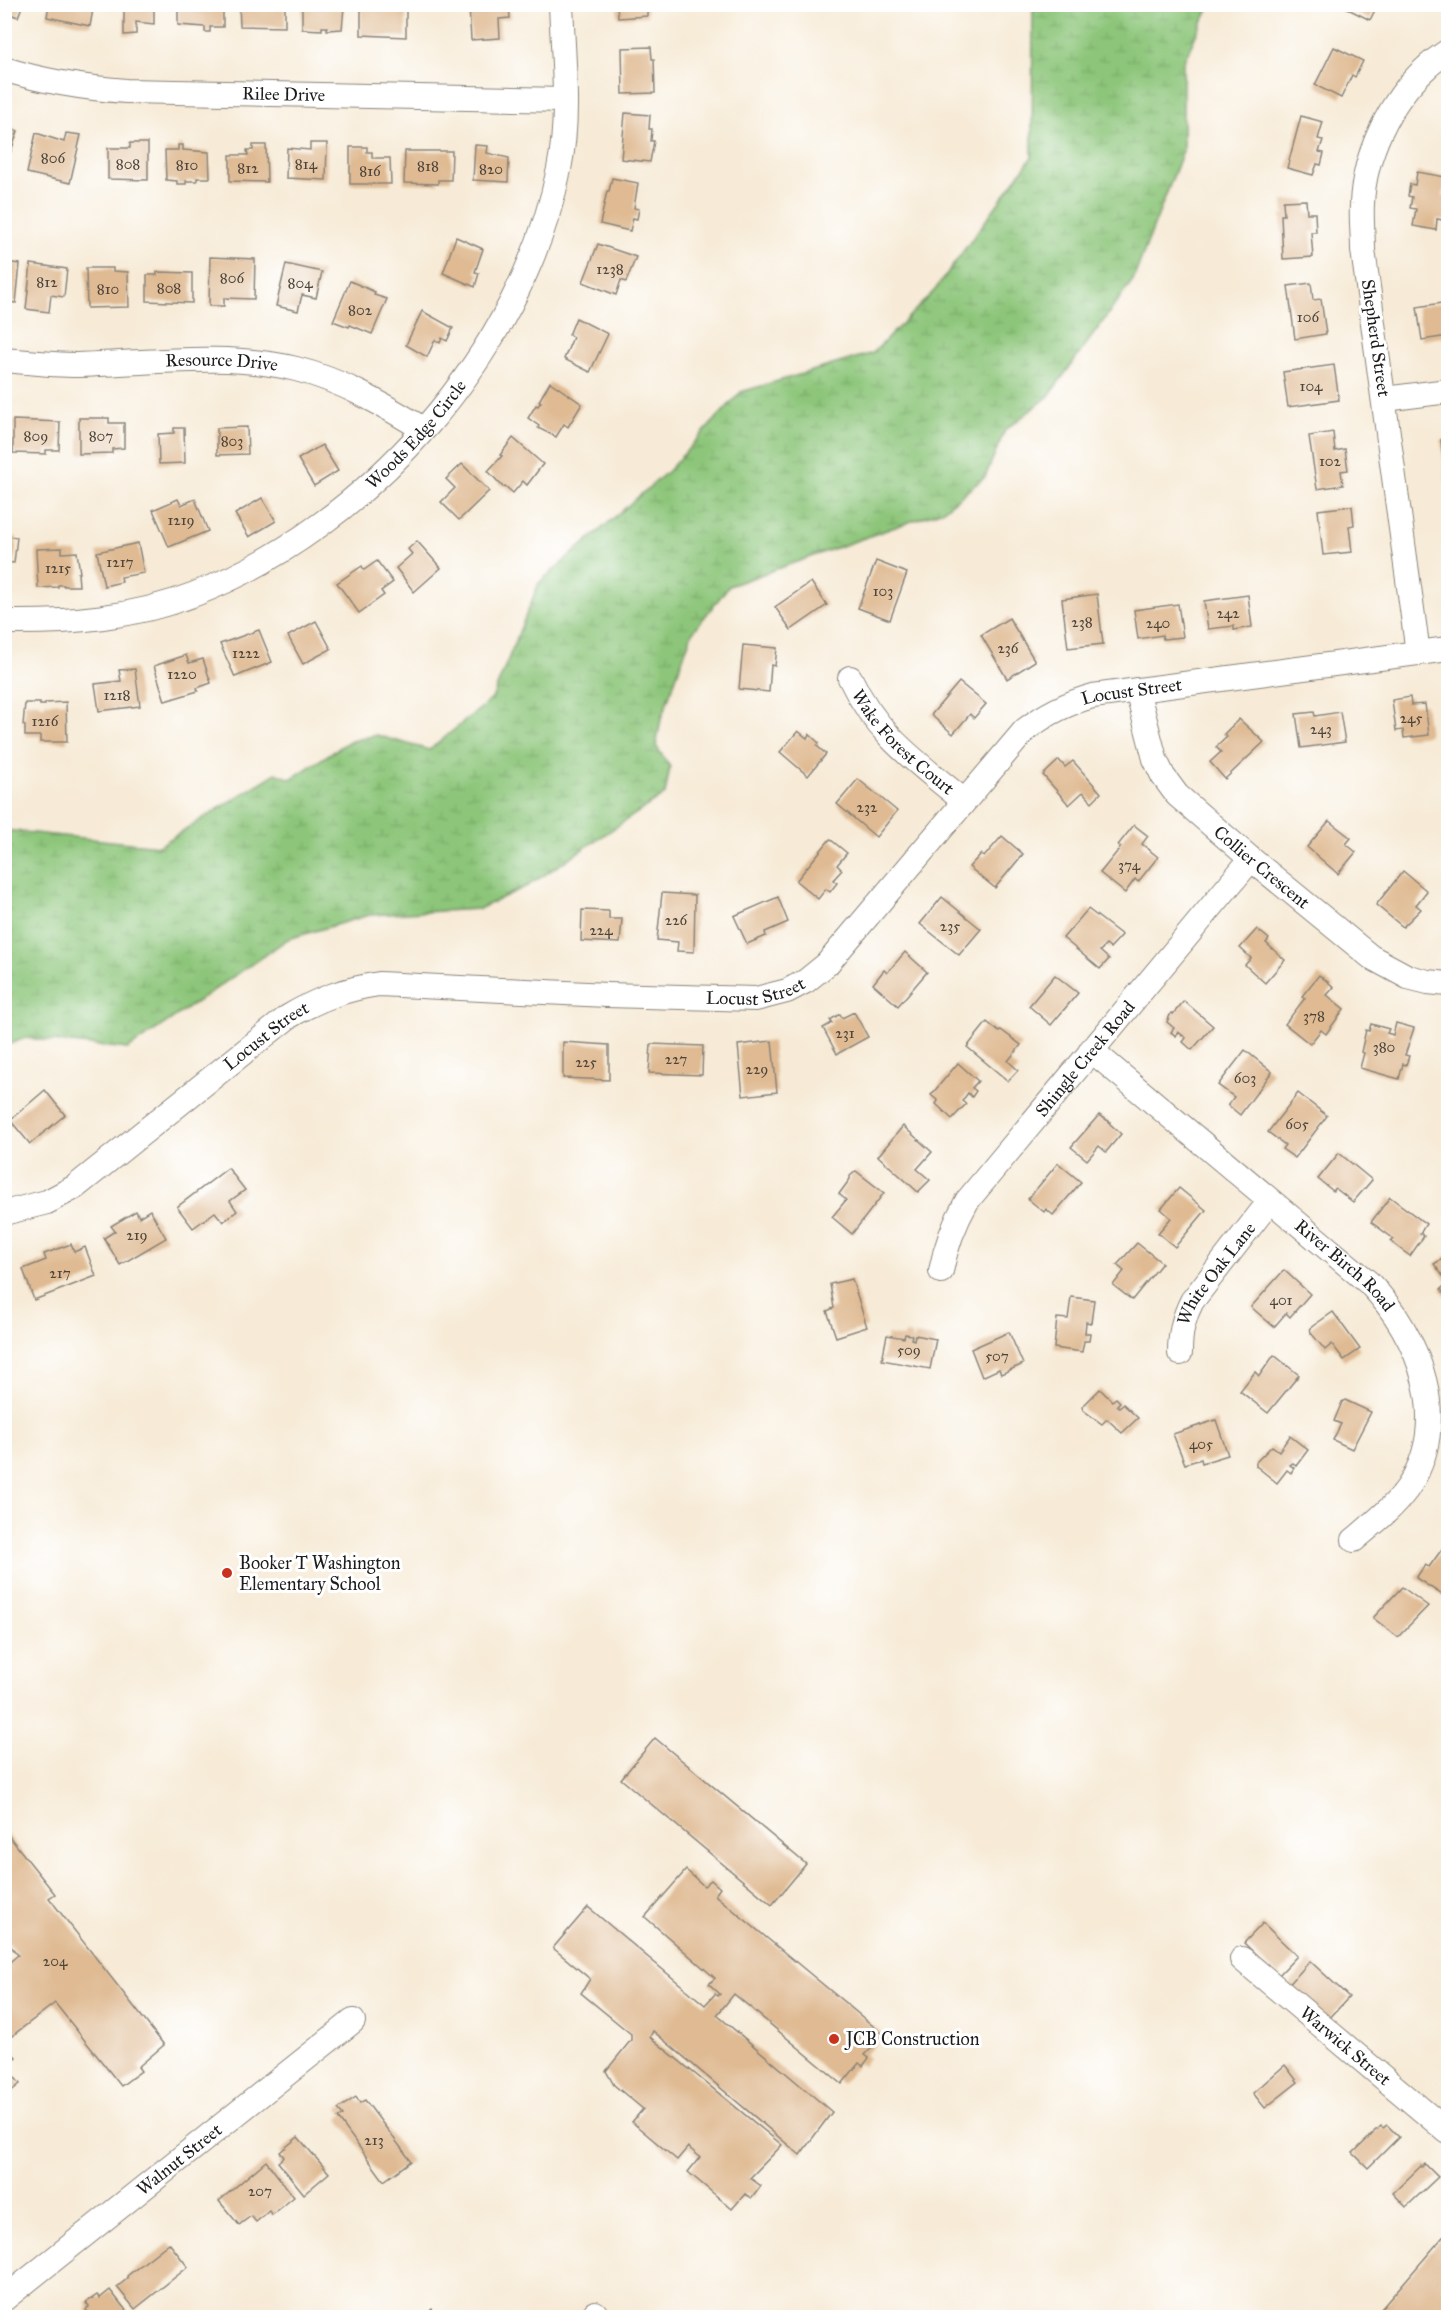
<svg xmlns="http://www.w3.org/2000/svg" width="1453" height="2322" viewBox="0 0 1453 2322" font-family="'IM FELL Great Primer',serif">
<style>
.wetland{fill:url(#wetland-marsh);stroke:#54714b;stroke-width:1.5}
.building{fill:#dfba92}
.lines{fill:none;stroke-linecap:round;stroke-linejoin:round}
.street-casing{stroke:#8a847a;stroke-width:26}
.street{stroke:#fff;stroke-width:24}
.poi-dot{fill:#c8321e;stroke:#fff;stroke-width:2}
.labels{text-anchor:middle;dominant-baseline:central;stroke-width:6;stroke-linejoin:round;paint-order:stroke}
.number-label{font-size:15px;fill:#4d443a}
.street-label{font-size:18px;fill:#1c1c1c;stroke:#fff}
.poi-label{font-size:18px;fill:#1c1c1c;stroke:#fff;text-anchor:start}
</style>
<defs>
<pattern id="wetland-marsh" width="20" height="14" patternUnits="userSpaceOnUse" patternTransform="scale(1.5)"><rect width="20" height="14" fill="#8dc67a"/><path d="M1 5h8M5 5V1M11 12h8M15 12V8" fill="none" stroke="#79aa69"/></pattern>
</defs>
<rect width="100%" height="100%" fill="#fff"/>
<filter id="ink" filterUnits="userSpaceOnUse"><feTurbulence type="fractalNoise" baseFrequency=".0167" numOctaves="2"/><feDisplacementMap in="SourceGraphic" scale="12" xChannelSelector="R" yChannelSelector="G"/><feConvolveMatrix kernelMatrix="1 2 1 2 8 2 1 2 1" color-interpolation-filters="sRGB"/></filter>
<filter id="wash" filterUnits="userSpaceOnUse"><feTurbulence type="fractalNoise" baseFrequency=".008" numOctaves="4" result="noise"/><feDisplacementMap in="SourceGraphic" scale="24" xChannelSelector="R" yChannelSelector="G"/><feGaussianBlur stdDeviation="1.35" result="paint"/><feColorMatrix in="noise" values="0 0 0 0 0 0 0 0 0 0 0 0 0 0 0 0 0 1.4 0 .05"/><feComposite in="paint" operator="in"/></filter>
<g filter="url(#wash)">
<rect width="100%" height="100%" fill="#f7ebd7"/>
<path class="wetland" d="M1033 5H1210L1183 63V151L1133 280 1048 397 1005 430 985 477 943 510 729 586 692 633 661 719 656 746 670 767 665 794 529 885 479 909 369 915 288 939 128 1049 25 1038 5 1046V830L159 846 276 773 291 779 348 742 376 735 429 750 492 699 539 583 668 471 741 392 873 353 935 290 1032 157Z"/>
<g id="blocks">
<g class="building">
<path d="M4 4H23L18 17 4 12Z"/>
<path d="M49 4H94L90 26 47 17Z"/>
<path d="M124 4H154V24L136 22V34L124 35Z"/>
<path d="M178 4H223V27H210V32H205V27L178 25Z"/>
<path d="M239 4H285V27L240 26Z"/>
<path d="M302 4H342L344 7 342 29 327 30V27H322V30L302 29Z"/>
<path d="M386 4 406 6V37L361 35V9H374V6Z"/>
<path d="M617 4H647V16L618 18Z"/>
<path d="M1338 4H1378L1370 20Z"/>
<path d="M509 5 510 18 499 19 500 38 471 40 469 7Z"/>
<path d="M651 47 652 59H654L655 93 623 94 622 48Z"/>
<path d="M1334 47 1363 61 1355 77 1352 75 1341 98 1315 85Z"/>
<path d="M625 113 650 115 649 129H652L651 141H654L650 162 621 159Z"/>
<path d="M1301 116 1323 122 1318 139 1323 140 1319 152 1324 153 1321 165 1317 164 1313 175 1287 168Z"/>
<path d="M4 126 18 131 9 157 4 156Z"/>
<path d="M36 133 64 142 66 133 81 135 70 183 27 173Z"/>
<path d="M130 143H148V180L108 179V148H130Z"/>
<path d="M310 143H327L326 180 286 178 287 148 310 150Z"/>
<path d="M178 145H183V150L209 152 210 178H197V181H186V184H177V181L166 180 165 150H178Z"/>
<path d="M253 145H266L267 182 230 181V155H248L247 150H253Z"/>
<path d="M475 145 488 146 487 153 509 158 508 182 473 180Z"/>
<path d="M350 147H367V152H372V158H390L391 184H350Z"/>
<path d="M405 151H452L451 180H438V184L404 183Z"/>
<path d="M1417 172 1446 177 1443 196 1448 197V221L1437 219 1436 230 1413 226 1416 209 1410 208 1412 197 1408 196 1410 184 1415 185Z"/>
<path d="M612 178 638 183 634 208 639 209 637 219 633 218 630 231 600 224 607 191H609Z"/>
<path d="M1306 200 1307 213H1315L1316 232H1311L1313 257 1283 259 1281 215H1284L1283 201Z"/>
<path d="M456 237 483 249 475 272 479 273 475 287 443 273Z"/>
<path d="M598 244 636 257 626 282 621 280 616 295 583 282Z"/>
<path d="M210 257 255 259 254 299 224 298V306H209Z"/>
<path d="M4 262 20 264 16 303 4 302Z"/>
<path d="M31 264 67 269 64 297 51 295 49 312 26 309Z"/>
<path d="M286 264 322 272 316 298 302 295 298 311 276 306Z"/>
<path d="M86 268H113V271L128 272 129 307 87 308Z"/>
<path d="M157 272 192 273V303L147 301V275H157Z"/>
<path d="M350 281 375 292 374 295 387 299 372 334 350 325 349 327 333 321Z"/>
<path d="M1311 283 1313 300 1321 299 1326 334 1295 339 1288 286Z"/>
<path d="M1448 302V336L1422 340 1417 307Z"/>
<path d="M422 311 453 328 447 341 442 338 440 343 435 340 427 357 406 345Z"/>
<path d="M576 318 608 334 590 372 564 359 573 337 569 335Z"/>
<path d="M1334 365 1339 400 1288 407 1283 372Z"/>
<path d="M550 382 582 404 568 427 564 424 556 437 538 428 539 426 528 418 536 405 538 406 541 402 539 401Z"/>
<path d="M79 418H109V423H124V448L112 449V453L79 454Z"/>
<path d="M13 420 60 422 59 450H46V454L13 453Z"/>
<path d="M247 427 248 454 217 455V428Z"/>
<path d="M174 428H184L185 463 159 464 158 434 174 433Z"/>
<path d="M1333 432 1335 451 1345 449 1348 470 1341 471 1343 485 1317 489 1309 436Z"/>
<path d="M513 438 543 464 527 485 523 481 513 493 505 486 503 487 488 471 502 456 500 455Z"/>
<path d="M1448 439V484L1446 485 1441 440Z"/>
<path d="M322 445 338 471 314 486 298 459Z"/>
<path d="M462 464 489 491 459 520 441 502 455 488 446 479Z"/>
<path d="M262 498 276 521 249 537 235 514Z"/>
<path d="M178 499 181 505 195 499 208 531 169 547 153 510Z"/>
<path d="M1352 506 1354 525 1349 526 1352 552 1323 555 1318 510Z"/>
<path d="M4 536 17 537 14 563 4 562Z"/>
<path d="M417 541 441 568 414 592 396 568 412 554 408 549Z"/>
<path d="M138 543 144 573 121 577 122 582 104 586 97 552Z"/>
<path d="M62 548V553L77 552 80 573H78L79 586H64V585H58V587L38 588 36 549Z"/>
<path d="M377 561 393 582 381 591 384 595 359 613 337 583 362 566 364 570Z"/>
<path d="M876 561 907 573 890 620 858 608Z"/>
<path d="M811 582 827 605 791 630 775 607Z"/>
<path d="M1097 594 1103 644 1068 648 1062 599Z"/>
<path d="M1248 595 1252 627 1234 630V626L1208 629 1204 601Z"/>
<path d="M1178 604 1183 637 1163 639 1162 635 1138 639 1134 610Z"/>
<path d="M1009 618 1035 661 1007 679 981 635Z"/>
<path d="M316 621 331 649 303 664 288 636Z"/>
<path d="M259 630 272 662 235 677 220 644Z"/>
<path d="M743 645 777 648 775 666 771 665 769 692 739 689Z"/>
<path d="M186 655 189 663 203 659 211 683 197 688 198 691 165 701 154 666Z"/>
<path d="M135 669 140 706 99 711 95 684 121 681 119 670Z"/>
<path d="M959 682 986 704 974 718 970 714 953 734 931 715Z"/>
<path d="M1410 697 1411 705 1425 704 1429 735 1404 738 1403 730 1396 731 1392 700Z"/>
<path d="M66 702 67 742H40V736H25V726L23 725 25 703H40V705H45V703Z"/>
<path d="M1314 712 1315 716 1340 712 1345 742 1301 748 1296 714Z"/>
<path d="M1239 719 1264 742 1225 779 1210 762 1221 752 1216 747 1227 737 1224 734Z"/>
<path d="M798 731 807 738 809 734 819 743 817 746 826 754 808 776 780 752Z"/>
<path d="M1059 760 1065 767 1073 761 1101 793 1092 802 1083 792 1069 805 1043 775Z"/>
<path d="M858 779 897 811 876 837 837 804Z"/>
<path d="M1329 821 1351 838 1346 844 1356 852 1338 874 1307 847Z"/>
<path d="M1134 825 1148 836 1142 844 1158 857 1138 882 1135 879 1125 893 1100 873 1121 847 1118 845Z"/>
<path d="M1002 836 1023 854 995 888 969 867 981 854 984 857Z"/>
<path d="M830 839 847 853 837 865 842 870 833 880 837 883 830 892 826 889 818 899 796 881Z"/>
<path d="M1403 871 1427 891 1416 905 1421 909 1403 927 1376 905Z"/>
<path d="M662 893 695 895 694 952 677 951 678 942 657 940Z"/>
<path d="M778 897 788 922 765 932 766 936 747 944 734 916Z"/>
<path d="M942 897 981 929 959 955 920 924Z"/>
<path d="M1088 909 1122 935 1110 948 1106 945 1100 951 1109 959 1100 969 1063 938Z"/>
<path d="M582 910 609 911V919H622L620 943 581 941Z"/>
<path d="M1257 929 1269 939 1266 943 1285 960 1265 983 1245 965 1251 958 1240 948Z"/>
<path d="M905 952 927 972 898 1006 873 984 884 970 887 973Z"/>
<path d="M1055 975 1078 993 1051 1025 1029 1006Z"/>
<path d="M1319 975 1334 987 1327 995 1344 1009 1326 1034 1321 1030 1310 1044 1285 1024 1305 998 1302 996Z"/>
<path d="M1184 1001 1213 1026 1192 1050 1183 1042 1186 1038 1178 1032 1176 1036 1171 1032 1174 1028 1167 1022 1171 1013 1173 1014Z"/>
<path d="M854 1012 868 1037 837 1054 823 1028 832 1023 830 1020 840 1014 842 1018Z"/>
<path d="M987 1022 999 1032 1001 1030 1021 1045 1008 1061 1018 1070 1008 1081 967 1047Z"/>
<path d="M1396 1023 1414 1028 1405 1055 1409 1056 1406 1065 1403 1064 1399 1079 1360 1068 1364 1053 1361 1052 1366 1030 1369 1031 1371 1024 1389 1029 1387 1033 1393 1035Z"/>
<path d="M772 1041 777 1092 743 1096 738 1045Z"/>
<path d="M563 1042 609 1045V1080L563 1078Z"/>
<path d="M651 1044 703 1046 702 1075 649 1073Z"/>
<path d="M1245 1050 1272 1072 1240 1115 1228 1105 1234 1097 1218 1085Z"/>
<path d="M958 1063 978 1081 972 1088 976 1091 972 1097 968 1093 962 1101 966 1104 952 1119 936 1104 938 1101 931 1095Z"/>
<path d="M45 1090 65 1115 30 1144 10 1120Z"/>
<path d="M1298 1093 1327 1116 1295 1158 1282 1149 1285 1145 1268 1132Z"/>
<path d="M1099 1115 1110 1122 1109 1123 1121 1134 1106 1152 1099 1146 1087 1160 1071 1147Z"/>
<path d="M903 1126 932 1152 917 1169 930 1180 918 1192 878 1156Z"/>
<path d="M1339 1153 1372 1180 1353 1202 1335 1188 1333 1191 1318 1179Z"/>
<path d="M1058 1163 1081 1182 1053 1215 1046 1209 1044 1212 1028 1199Z"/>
<path d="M228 1168 245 1190 230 1201 237 1211 223 1222 215 1212 193 1228 177 1207Z"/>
<path d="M856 1171 884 1193 852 1234 832 1217 846 1200 839 1194 850 1179V1176Z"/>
<path d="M1179 1188 1206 1210 1175 1247 1158 1233 1171 1218 1161 1209Z"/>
<path d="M1390 1197 1426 1224 1420 1233 1424 1236 1410 1256 1391 1242 1394 1239 1371 1222Z"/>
<path d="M150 1210 166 1238 120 1265 104 1238 115 1231 111 1226 136 1211 139 1217Z"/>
<path d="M1137 1243 1162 1263 1132 1300 1113 1285 1124 1271 1117 1265Z"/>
<path d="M71 1244 74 1252 85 1247 96 1276 34 1300 23 1269 46 1260 44 1254Z"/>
<path d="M1448 1255V1283L1434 1264Z"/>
<path d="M1284 1270 1310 1294 1290 1317 1286 1313 1274 1327 1251 1307Z"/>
<path d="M852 1279 867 1327 836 1337 827 1311 834 1308 830 1284Z"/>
<path d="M1448 1283V1299L1441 1289Z"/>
<path d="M1071 1297 1094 1300 1091 1323 1086 1322 1085 1333H1090L1089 1341H1084L1082 1352 1054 1348 1057 1318 1068 1319Z"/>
<path d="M1333 1312 1360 1349 1344 1360 1332 1344 1325 1350 1311 1333 1310 1328Z"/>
<path d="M1009 1332 1023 1364 1001 1374 999 1369 982 1377 971 1349Z"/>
<path d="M905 1334 912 1335 911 1339 914 1340 915 1335 936 1339 930 1369 882 1360 887 1335 904 1338Z"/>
<path d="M1274 1355 1299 1375 1268 1413 1240 1391 1255 1372 1259 1376Z"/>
<path d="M1100 1389 1112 1401 1116 1398 1120 1402 1117 1405 1119 1407 1123 1404 1138 1418 1122 1433 1107 1419 1102 1424 1083 1410 1082 1407Z"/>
<path d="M1345 1400 1371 1412 1352 1449 1333 1440 1341 1424 1334 1421 1342 1402Z"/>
<path d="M1216 1420 1228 1455 1202 1463 1201 1459 1185 1464 1173 1434Z"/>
<path d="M1290 1436 1308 1450 1296 1466 1293 1463 1290 1465 1294 1468 1291 1473 1287 1470 1277 1483 1256 1466V1462L1272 1446 1279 1451Z"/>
<path d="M1445 1545 1448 1548V1590L1444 1596 1416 1578 1425 1565 1429 1567Z"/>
<path d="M1402 1587 1428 1606 1398 1637 1373 1618Z"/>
<path d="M655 1738 806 1864 772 1905 621 1779Z"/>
<path d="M4 1830 55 1894 49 1898 164 2045 138 2067 141 2071 121 2086 55 2003 4 2042V1967L18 1955 4 1938Z"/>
<path d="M686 1870 704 1886 711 1880 720 1888 715 1895 884 2035 865 2055 869 2058 863 2066 859 2063 842 2084 734 1994 717 2015 832 2112 800 2155 653 2031 650 2037 782 2145 750 2178 761 2186 752 2198 745 2194 732 2209 688 2172 700 2157 688 2147 677 2160 632 2122 643 2109 614 2085 606 2071 631 2040V2034L581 1993 590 1979 553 1948 588 1907 705 2005 715 1994 718 1996 720 1994 709 1984 715 1978 645 1917Z"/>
<path d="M1263 1923 1297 1956 1278 1976 1244 1943Z"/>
<path d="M1310 1961 1349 1997 1327 2021 1286 1988Z"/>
<path d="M4 2043 16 2057 5 2065 20 2084 4 2097Z"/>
<path d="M1285 2065 1298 2082 1265 2108 1253 2093Z"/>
<path d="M356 2097 360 2103 365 2100 411 2161 384 2181 338 2118 343 2115 338 2109Z"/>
<path d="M1387 2125 1399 2137 1368 2168 1353 2153 1381 2126 1383 2128Z"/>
<path d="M298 2137 329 2173 304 2194 278 2162 284 2157 280 2152Z"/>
<path d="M266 2161 294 2197 272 2215 269 2211 256 2222 251 2216 239 2225 219 2201Z"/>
<path d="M1425 2164 1438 2177 1406 2207 1393 2193 1421 2166 1422 2167Z"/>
<path d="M1448 2231V2318H1379L1376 2315Z"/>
<path d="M169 2243 188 2267 135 2309 117 2287 128 2278 127 2276Z"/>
<path d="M110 2290 132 2318H92L86 2310 89 2307 86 2303 97 2295 100 2298Z"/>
<path d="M432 2309 439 2318H422Z"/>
</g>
</g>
</g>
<g filter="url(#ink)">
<use href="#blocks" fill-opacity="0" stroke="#8a847a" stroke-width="1.5"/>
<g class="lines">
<g class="street-casing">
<g id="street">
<path id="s1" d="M4 69C45 82 84 88 126 91L565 100"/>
<path id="s2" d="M4 360C28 362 53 365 77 365 148 363 227 352 296 369 341 380 384 405 423 429"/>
<path d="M1385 399 1448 391"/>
<path id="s3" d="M4 622C69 623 134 618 195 594 368 527 522 352 559 169 570 116 563 59 561 4"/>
<path d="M1418 653 1363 250C1363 235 1361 219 1362 204 1364 155 1390 100 1426 68 1433 61 1441 56 1448 51"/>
<path id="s4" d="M850 678C878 737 916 761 964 801"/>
<path id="s5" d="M1137 690 1155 759 1163 776 1177 795 1251 859 1371 957 1408 977 1428 982 1448 984"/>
<path id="s6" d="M1091 1050 1369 1283C1420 1336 1453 1422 1407 1489 1392 1509 1373 1524 1354 1540"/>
<path id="s7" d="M4 1213 47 1202 75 1187 288 1017C318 999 345 989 379 984L607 995 756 999 787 991 806 981 827 964 1025 730C1047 713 1067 703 1093 696L1448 649"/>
<path id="s8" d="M941 1271C946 1245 954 1224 967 1201L1251 859"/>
<path id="s9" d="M1180 1353C1180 1333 1183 1318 1192 1301L1270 1201"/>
<path id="s10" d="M1242 1959 1448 2132"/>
<path id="s11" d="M4 2299 353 2021"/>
<path d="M595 2313 598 2318"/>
</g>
</g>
<use href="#street" class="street"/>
</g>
</g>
<g class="poi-dot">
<circle cx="227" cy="1573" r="6"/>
<circle cx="834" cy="2039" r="6"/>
</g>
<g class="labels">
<g class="number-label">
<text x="53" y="158">806</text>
<text x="128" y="164">808</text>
<text x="306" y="164">814</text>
<text x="187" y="165">810</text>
<text x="428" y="166">818</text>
<text x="248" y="168">812</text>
<text x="491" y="169">820</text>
<text x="370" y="171">816</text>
<text x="610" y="269">1238</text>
<text x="232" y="278">806</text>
<text x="47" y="282">812</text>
<text x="300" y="283">804</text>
<text x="169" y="288">808</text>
<text x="108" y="289">810</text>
<text x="360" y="310">802</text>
<text x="1308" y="317">106</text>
<text x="1311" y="386">104</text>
<text x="36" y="436">809</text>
<text x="101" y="436">807</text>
<text x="232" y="441">803</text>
<text x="1330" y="461">102</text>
<text x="181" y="520">1219</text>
<text x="120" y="562">1217</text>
<text x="58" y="568">1215</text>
<text x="883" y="591">103</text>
<text x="1228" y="613">242</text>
<text x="1082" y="622">238</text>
<text x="1158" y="623">240</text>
<text x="1008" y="648">236</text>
<text x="246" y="653">1222</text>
<text x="182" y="674">1220</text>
<text x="117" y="695">1218</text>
<text x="1411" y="718">245</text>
<text x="45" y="721">1216</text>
<text x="1321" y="729">243</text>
<text x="867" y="807">232</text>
<text x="1129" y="865">374</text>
<text x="676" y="920">226</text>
<text x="950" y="926">235</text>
<text x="601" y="930">224</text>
<text x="1314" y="1016">378</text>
<text x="845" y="1033">231</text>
<text x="1384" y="1047">380</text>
<text x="676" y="1059">227</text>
<text x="586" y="1062">225</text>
<text x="757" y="1069">229</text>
<text x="1245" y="1078">603</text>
<text x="1297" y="1124">605</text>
<text x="137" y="1235">219</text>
<text x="60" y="1273">217</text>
<text x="1281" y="1300">401</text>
<text x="909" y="1350">509</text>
<text x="997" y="1356">507</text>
<text x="1201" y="1444">405</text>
<text x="55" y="1961">204</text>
<text x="374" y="2140">213</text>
<text x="260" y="2191">207</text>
</g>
<g class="street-label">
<text stroke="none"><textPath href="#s1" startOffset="282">Rilee Drive</textPath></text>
<text transform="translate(1376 338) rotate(82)">Shepherd Street</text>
<text stroke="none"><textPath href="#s2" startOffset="218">Resource Drive</textPath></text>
<text stroke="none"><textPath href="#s3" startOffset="470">Woods Edge Circle</textPath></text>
<text stroke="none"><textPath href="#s7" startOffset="1326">Locust Street</textPath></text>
<text stroke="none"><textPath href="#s4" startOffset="84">Wake Forest Court</textPath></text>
<text stroke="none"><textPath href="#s5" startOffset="225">Collier Crescent</textPath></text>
<text stroke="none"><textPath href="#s7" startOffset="824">Locust Street</textPath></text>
<text stroke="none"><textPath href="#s7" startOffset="320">Locust Street</textPath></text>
<text stroke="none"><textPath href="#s8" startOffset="260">Shingle Creek Road</textPath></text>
<text stroke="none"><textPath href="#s6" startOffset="333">River Birch Road</textPath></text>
<text stroke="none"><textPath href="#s9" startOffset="90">White Oak Lane</textPath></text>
<text stroke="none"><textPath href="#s10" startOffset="135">Warwick Street</textPath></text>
<text stroke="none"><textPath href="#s11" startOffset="224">Walnut Street</textPath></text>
</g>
<g class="poi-label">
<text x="239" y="1563">Booker T Washington<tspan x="239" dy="21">Elementary School</tspan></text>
<text x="846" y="2039">JCB Construction</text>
</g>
</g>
<rect width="1453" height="2322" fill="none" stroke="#fff" stroke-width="24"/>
</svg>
